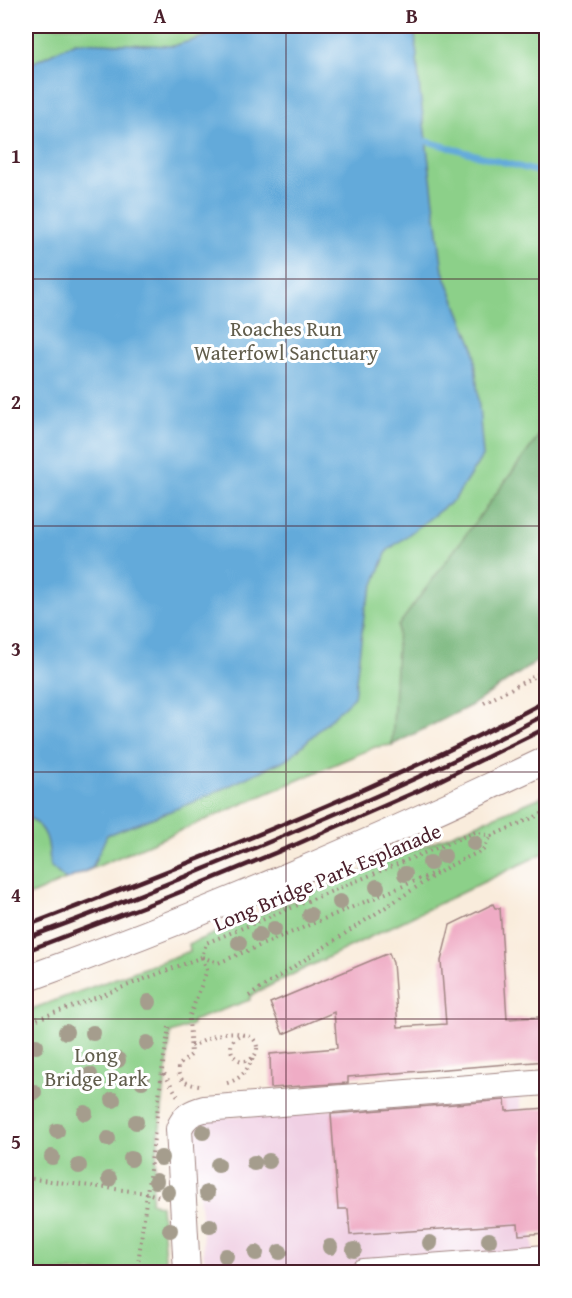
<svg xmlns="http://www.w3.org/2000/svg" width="572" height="1298" viewBox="0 0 572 1298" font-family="'Gentium Book Plus',serif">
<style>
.built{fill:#f0d0e4}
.green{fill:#8cd089;stroke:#6b785a;stroke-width:1.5}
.forest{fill:#71b275;stroke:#5e6850;stroke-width:1.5}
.water{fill:#63aada;stroke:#566482;stroke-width:1.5}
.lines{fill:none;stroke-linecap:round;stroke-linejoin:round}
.stream{stroke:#63aada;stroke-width:6}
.building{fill:#efacc5}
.minor-casing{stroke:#a28684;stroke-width:28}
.path{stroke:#a28684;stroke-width:4;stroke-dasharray:1.5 4.5;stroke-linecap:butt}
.minor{stroke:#fff;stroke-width:26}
.rail{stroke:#4a1f2b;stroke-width:4.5}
.tree{fill:#a59d8d}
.grid{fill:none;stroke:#4a1f2b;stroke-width:1.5;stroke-opacity:0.55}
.labels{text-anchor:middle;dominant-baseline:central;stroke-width:6;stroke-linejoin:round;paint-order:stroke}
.park-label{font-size:21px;fill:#615d4c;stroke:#fff}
.street-label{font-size:21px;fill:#4a1f2b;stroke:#fff}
.neatline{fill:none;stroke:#4a1f2b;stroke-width:2}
.grid-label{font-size:20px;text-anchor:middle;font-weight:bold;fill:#4a1f2b}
</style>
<rect width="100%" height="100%" fill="#fff"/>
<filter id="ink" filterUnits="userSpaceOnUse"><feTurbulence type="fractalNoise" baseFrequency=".0167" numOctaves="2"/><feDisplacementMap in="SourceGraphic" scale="12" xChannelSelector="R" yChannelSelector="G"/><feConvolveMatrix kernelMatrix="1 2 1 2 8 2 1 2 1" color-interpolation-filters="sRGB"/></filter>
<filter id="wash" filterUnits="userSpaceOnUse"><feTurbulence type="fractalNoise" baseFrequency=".008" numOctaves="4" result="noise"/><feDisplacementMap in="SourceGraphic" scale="24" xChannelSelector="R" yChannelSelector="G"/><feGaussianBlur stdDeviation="1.35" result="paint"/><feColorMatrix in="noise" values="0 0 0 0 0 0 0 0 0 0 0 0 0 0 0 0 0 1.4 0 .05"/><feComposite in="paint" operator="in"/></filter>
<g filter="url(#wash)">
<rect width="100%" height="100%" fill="#f9ecdc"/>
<path class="built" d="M519 1095 536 1272H205L194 1120Z"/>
<g class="green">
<path d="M26 26H546V655L471 705 392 739V745L375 747 26 897Z"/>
<path d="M546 795V852L279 981 250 996V1000L192 1021V1025L171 1033 151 1202 161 1206 166 1272H26V1011L190 951 189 944Z"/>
</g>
<path class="forest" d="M546 419V655L472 705 392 745 398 626 536 440Z"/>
<path class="water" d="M241 26H362L415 33 420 93 443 271 474 348 483 455 455 499 387 551 365 608 354 697 289 758 194 802 107 835 92 868 66 880 50 866C49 843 49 828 26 816V66L75 42 173 46Z"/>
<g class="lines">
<path class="stream" d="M426 141 546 174"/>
</g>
<g id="blocks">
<g class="building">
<path d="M493 904 495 908H500L507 1019 540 1017 546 1034V1061L348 1077V1083L271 1088 270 1054 337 1048 334 1012 283 1034 270 1003 389 953 393 963 398 1027 446 1024 441 961 450 925Z"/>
<path d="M505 1100 506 1111 546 1108V1233L519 1235 518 1224 350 1235 348 1209H338L331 1114Z"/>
</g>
</g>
</g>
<g filter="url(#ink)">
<use href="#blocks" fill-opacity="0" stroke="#a28684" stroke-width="1.5"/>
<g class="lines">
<g class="minor-casing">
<g id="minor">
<path d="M26 979C203 915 376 841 546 760"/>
<path d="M187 1272 179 1129C184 1116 192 1112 204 1109L546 1082"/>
<path d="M363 1272 546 1258"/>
</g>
</g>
<g class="path">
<path d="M484 703 546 670"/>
<path d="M202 957 218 963 439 871"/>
<path d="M249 996 449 866 483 850 491 836"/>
<path d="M26 1023 79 1004 202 957 206 943 475 832 491 836 546 812"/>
<path d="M169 1027 162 1070 179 1098"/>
<circle cx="244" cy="1048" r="13"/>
<path d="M191 1046C209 1040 224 1027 244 1035"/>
<path d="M227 1083C241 1079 248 1070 253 1057"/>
<path d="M199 1086C186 1084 177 1080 178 1066L191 1055 189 1018 207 970 202 957"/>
<path d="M156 1123 162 1070"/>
<path d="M26 1178 147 1193 161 1197"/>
<path d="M137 1272 155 1130"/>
</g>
<use href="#minor" class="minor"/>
<g class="rail">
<path d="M26 926C201 859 381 789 546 701"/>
<path d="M26 938C95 914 164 885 233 857 339 813 445 768 546 714"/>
<path d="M26 951 163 899 297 844 420 790 546 728"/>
</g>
</g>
<g class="tree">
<circle cx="474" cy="843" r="8"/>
<circle cx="444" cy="856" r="8"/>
<circle cx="430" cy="863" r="8"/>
<circle cx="405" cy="874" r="8"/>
<circle cx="377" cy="887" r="8"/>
<circle cx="340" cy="902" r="8"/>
<circle cx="310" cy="915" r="8"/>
<circle cx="274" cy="929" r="8"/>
<circle cx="259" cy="935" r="8"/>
<circle cx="239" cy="943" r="8"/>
<circle cx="149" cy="1002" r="8"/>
<circle cx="66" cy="1032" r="8"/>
<circle cx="93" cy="1033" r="8"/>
<circle cx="147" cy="1043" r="8"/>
<circle cx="36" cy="1046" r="8"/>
<circle cx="118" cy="1060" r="8"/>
<circle cx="90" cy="1075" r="8"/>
<circle cx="142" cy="1081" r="8"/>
<circle cx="34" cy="1092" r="8"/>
<circle cx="113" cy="1100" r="8"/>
<circle cx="85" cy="1113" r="8"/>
<circle cx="136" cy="1122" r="8"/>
<circle cx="57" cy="1131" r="8"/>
<circle cx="203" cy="1132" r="8"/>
<circle cx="108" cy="1139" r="8"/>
<circle cx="52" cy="1157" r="8"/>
<circle cx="161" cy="1158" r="8"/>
<circle cx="131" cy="1159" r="8"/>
<circle cx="269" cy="1161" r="8"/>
<circle cx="254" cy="1163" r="8"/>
<circle cx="218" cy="1165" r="8"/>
<circle cx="79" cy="1166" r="8"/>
<circle cx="109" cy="1179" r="8"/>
<circle cx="156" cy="1181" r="8"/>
<circle cx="168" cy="1192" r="8"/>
<circle cx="207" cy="1193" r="8"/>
<circle cx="210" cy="1226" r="8"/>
<circle cx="170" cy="1230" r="8"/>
<circle cx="489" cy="1240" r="8"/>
<circle cx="430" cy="1243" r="8"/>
<circle cx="330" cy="1247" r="8"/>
<circle cx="354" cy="1250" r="8"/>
<circle cx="280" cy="1252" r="8"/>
<circle cx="256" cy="1253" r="8"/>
<circle cx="226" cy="1256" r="8"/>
</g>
</g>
<path class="grid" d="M286 26V1272M26 279H546M26 526H546M26 772H546M26 1019H546"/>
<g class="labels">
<g class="park-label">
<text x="286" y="328">Roaches Run<tspan x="286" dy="24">Waterfowl Sanctuary</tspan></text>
<text x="96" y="1054">Long<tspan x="96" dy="24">Bridge Park</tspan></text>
</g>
<g class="street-label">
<text transform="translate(327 877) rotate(-23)">Long Bridge Park Esplanade</text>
</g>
</g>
<rect width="572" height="1298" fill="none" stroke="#fff" stroke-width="66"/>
<rect x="33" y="33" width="506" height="1232" class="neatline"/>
<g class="grid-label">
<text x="160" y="23">A</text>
<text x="412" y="23">B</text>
<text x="16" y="163">1</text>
<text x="16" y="409">2</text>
<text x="16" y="656">3</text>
<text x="16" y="902">4</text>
<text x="16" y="1149">5</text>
</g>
</svg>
